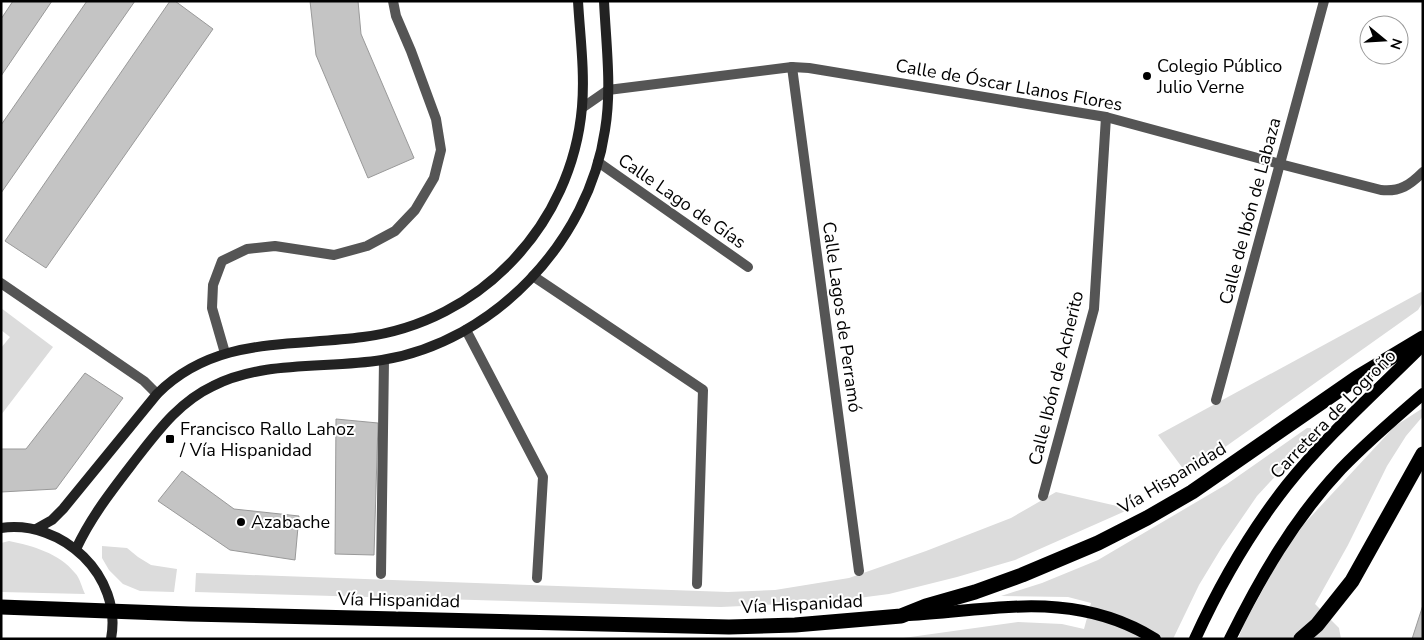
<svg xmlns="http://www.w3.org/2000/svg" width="1424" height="640" viewBox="0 0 1424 640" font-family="'Nunito Sans',sans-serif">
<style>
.green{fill:#dcdcdc}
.building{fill:#c4c4c4;stroke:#999}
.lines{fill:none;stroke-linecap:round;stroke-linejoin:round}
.street{stroke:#555;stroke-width:10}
.secondary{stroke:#222;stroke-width:10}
.primary{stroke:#000;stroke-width:12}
.highway{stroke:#000;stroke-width:15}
.poi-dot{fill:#000;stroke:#fff;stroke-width:2}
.labels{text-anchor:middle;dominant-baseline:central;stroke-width:4;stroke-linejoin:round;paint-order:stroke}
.poi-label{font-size:18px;fill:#000;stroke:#fff;text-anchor:start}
.street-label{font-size:18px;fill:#000;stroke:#fff}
</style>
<rect width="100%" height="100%" fill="#fff"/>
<g class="green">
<path d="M1423 291V302L1418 310 1187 474 1158 435Z"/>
<path d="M1 308 53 347 1 415V348L10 337 1 330Z"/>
<path d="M1423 408V416L1406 436 1387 466 1348 545 1315 604 1339 628 1341 639H1238L1244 624 1280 558 1304 524 1395 426Z"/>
<path d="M1307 428H1311V433L1282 469 1257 496 1222 547 1199 585 1173 639H896L1018 622 1062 624 1084 629 1091 603 1068 597 1001 596 1042 583 1098 560 1227 484Z"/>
<path d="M1056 492 1130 509 1015 560 957 577 889 594 828 602 721 607 195 592 196 573 728 592 775 590 849 578 926 551 1011 518Z"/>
<path d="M9 541C33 546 59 553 75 573 80 578 82 588 85 594L1 592V543Z"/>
<path d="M102 546 127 548 138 557 151 565 177 569 174 592 140 591 123 584 109 570 102 558Z"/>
</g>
<g class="building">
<path d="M13 1H52L1 76V19Z"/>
<path d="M87 1H135L1 193V125Z"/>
<path d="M170 1H175L213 29 46 268 5 241Z"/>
<path d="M310 1H358L361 34 414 158 368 178 316 55Z"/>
<path d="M85 373 123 398 56 489 1 492V449H26Z"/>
<path d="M336 419 378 423 374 555 335 554Z"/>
<path d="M182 471 234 509 299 516 295 560 230 550 158 501Z"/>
<path d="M1423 605V639H1412Z"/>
</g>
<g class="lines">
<g class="street">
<path d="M792 67 859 571"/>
<path d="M582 108 608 90 792 67 809 68 1106 117 1280 164 1381 190C1400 192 1410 185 1423 172"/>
<path d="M598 162 748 267"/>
<path d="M533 276 703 390 697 584"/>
<path d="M1 283 144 381 157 394"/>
<path d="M466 330 543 477 537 578"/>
<path d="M225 353 212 308 213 285 222 261 247 249 275 246 334 255 367 246 395 231 415 210 434 178 441 150 436 119 411 51 396 16 393 1"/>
<path d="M1216 400 1324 1"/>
<path d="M1043 496 1094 309 1106 117"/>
<path d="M381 574 384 360"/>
</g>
<g class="secondary">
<path d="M1 528C62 519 123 576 111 639"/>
<path d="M36 529 52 520 63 509 157 394C215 336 288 347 363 337 480 322 572 225 582 107 585 72 580 36 578 1"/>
<path d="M76 549C92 515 113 489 136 459 158 431 179 402 213 386 264 360 327 369 382 360 494 342 589 241 605 130 612 88 606 44 604 1"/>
</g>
<g class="primary">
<path d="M909 615C996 610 1075 589 1155 639"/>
<path d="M1195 639C1220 584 1250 532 1287 485 1327 435 1377 391 1423 345"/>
<path d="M1230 639C1260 578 1294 519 1341 469 1366 443 1395 418 1423 394"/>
</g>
<g class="highway">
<path d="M1 607 189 614 729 627 795 625 901 616 926 606 975 592 1022 575 1098 543 1147 518 1192 492 1358 377 1423 338"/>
<path d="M1301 639 1317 625 1352 581 1423 454"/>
</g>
</g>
<g class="poi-dot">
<circle cx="1147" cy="76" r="5"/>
<rect x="165" y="434" width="10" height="10" rx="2.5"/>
<circle cx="241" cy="522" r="5"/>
</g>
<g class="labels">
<g class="poi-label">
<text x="1157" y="66">Colegio Público<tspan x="1157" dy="21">Julio Verne</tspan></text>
<text x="180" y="429">Francisco Rallo Lahoz<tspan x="180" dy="21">/ Vía Hispanidad</tspan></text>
<text x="251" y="522">Azabache</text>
</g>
<g class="street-label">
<text transform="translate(1009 85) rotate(10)">Calle de Óscar Llanos Flores</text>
<text transform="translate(682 201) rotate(35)">Calle Lago de Gías</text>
<text transform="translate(1250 211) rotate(-75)">Calle de Ibón de Labaza</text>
<text transform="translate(842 317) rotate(82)">Calle Lagos de Perramó</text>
<text transform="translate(1056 378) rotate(-76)">Calle Ibón de Acherito</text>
<text transform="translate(1333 414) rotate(-46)">Carretera de Logroño</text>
<text transform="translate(1172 478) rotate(-31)">Vía Hispanidad</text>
<text transform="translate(399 600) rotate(1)">Vía Hispanidad</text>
<text transform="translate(802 604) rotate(-3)">Vía Hispanidad</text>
</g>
</g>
<rect width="1424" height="640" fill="none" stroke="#000000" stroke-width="5"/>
<g transform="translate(1384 40) rotate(108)"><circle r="24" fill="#ffffff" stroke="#999999"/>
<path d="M0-4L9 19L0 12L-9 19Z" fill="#000000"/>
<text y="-8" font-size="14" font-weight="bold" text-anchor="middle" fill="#000000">N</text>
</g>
</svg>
